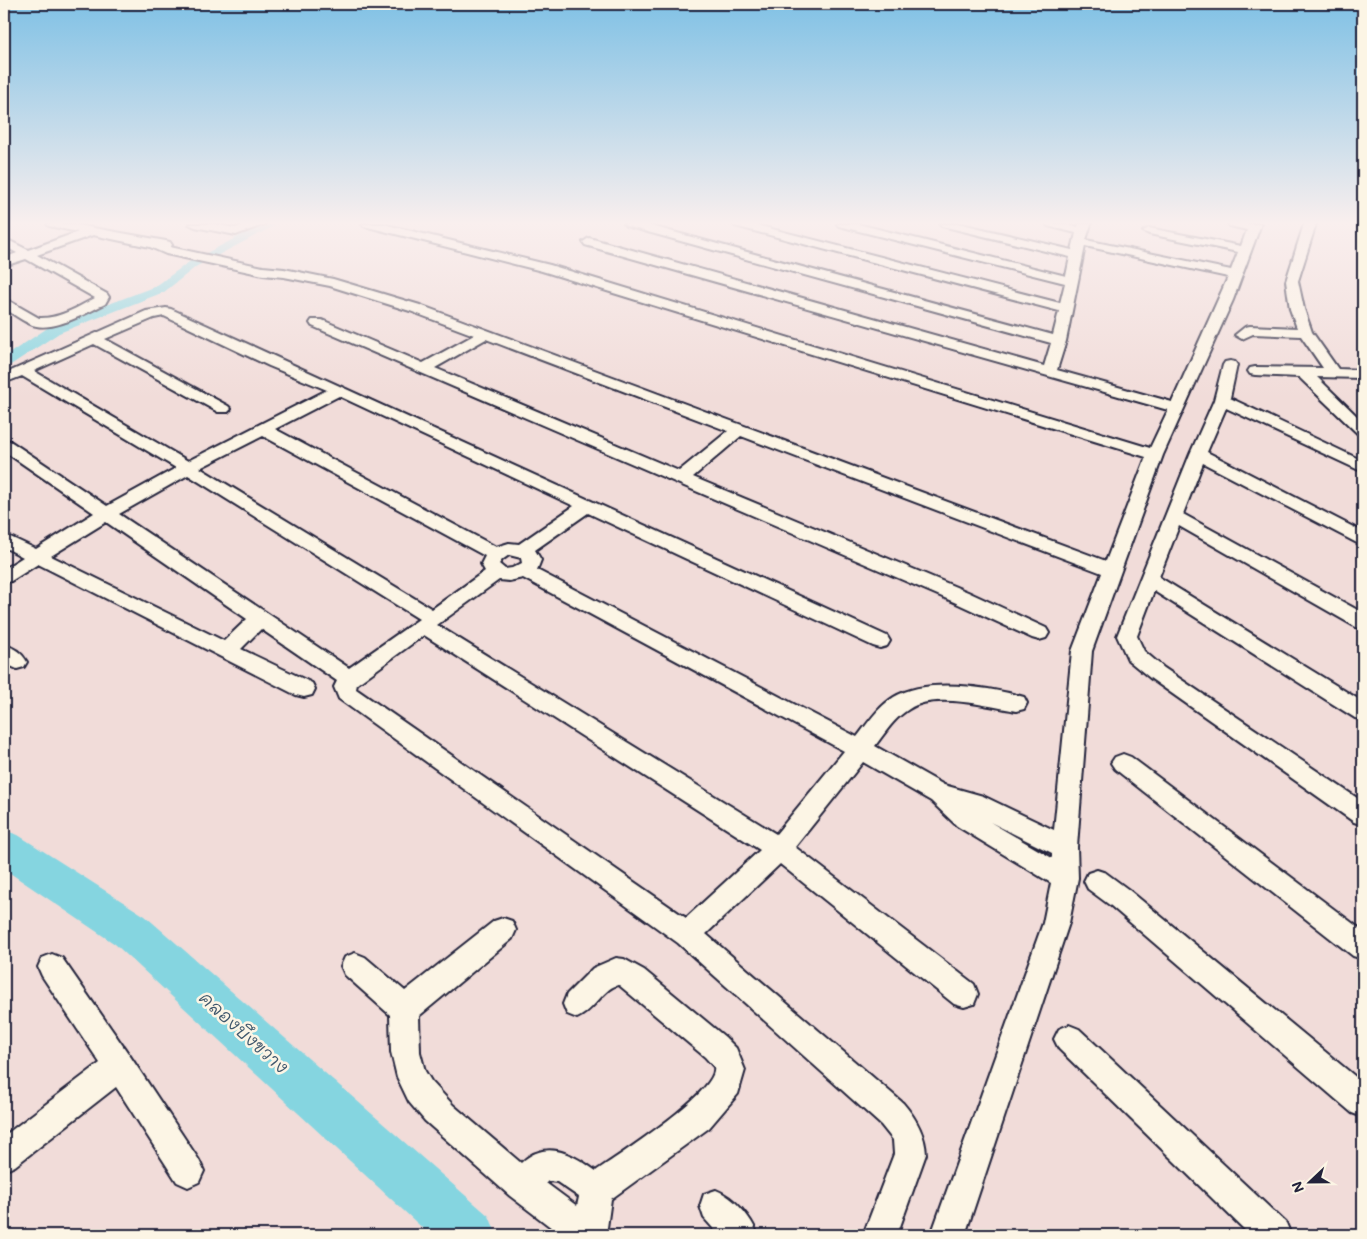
<svg xmlns="http://www.w3.org/2000/svg" width="1367" height="1239" viewBox="0 0 1367 1239" font-family="Mali,'Playpen Sans Thai',sans-serif">
<style>
.lines{fill:none;stroke-linecap:round;stroke-linejoin:round}
.canal{fill:#85d5e0;fill-rule:evenodd}
.river{fill:#85d5e0;fill-rule:evenodd}
.minor-casing{stroke:#22223b;stroke-width:4}
.minor{fill:#fcf5e5;fill-rule:evenodd}
.labels{text-anchor:middle;dominant-baseline:central;stroke-width:5;stroke-linejoin:round;paint-order:stroke}
.near-water-label{font-size:18px;font-style:italic;fill:#40586d;stroke:#fcf5e5}
</style>
<rect width="100%" height="100%" fill="#f1dcd9"/>
<filter id="ink" filterUnits="userSpaceOnUse"><feTurbulence type="fractalNoise" baseFrequency=".02" numOctaves="2"/><feDisplacementMap in="SourceGraphic" scale="10" xChannelSelector="R" yChannelSelector="G"/><feConvolveMatrix kernelMatrix="1 2 1 2 8 2 1 2 1" color-interpolation-filters="sRGB"/></filter>
<g filter="url(#ink)">
<g class="lines">
<path class="canal" d="M263 224H278L197 266 164 292 59 333 9 366 4 367V357L49 327 156 286 189 262Z"/>
<path class="river" d="M4 830 18 835 145 916 489 1216 497 1235H430L115 944 4 869Z"/>
<g class="minor-casing">
<g id="minor">
<path d="M47 224H72L166 241 170 242 172 245 170 247 263 267 284 269 333 279 420 305 1106 561 1146 457 542 271 364 226 362 224H383L550 265 1150 448 1168 410 585 245 583 242 589 238 593 239 1044 366 1051 343 626 226 624 224H644L1053 335 1059 311 735 226 733 224H753L1060 303 1065 283 839 226 837 224H858L1066 276 1070 257 942 226 940 224H962L1072 250 1076 233 1048 226 1046 224H1068L1078 227 1079 224H1091L1086 240 1231 270 1238 252 1149 234 1143 231 1149 228 1241 246 1247 230 1230 226 1228 224H1261L1233 300 1163 455 1092 651 1077 847 1078 878 1069 923 965 1235H931L1043 923 1051 883 957 826 931 801 863 762 795 847 974 984 978 994 974 1004 964 1007 954 1004 780 864 706 934 903 1103C916 1118 925 1134 926 1154L897 1235H863L894 1154 893 1140 881 1125 678 943 339 699 334 687 337 681 261 629 241 649 312 683 315 689 312 695 304 697 296 695 38 564 11 581 4 583V569L23 557 4 547V534L36 549 94 513 4 451V439L10 441 107 506 176 468 22 376 4 383V374L146 311 166 308 171 309 887 636 890 641 887 646 880 648 873 646 588 513 535 550 541 560 537 570 857 737C868 723 878 707 894 697 926 677 989 687 1024 697L1027 703 1024 709 1016 711C987 706 934 692 909 709 894 718 885 733 875 746L944 785 983 796 1054 830 1072 651 1102 573 741 436 693 477 968 592 1046 628 1049 633 1046 638 1039 640 1032 638 954 602 312 326 310 323 312 320H322L423 363 474 335 410 311 330 286 284 277 263 275 166 254 150 247 93 235 37 255 107 294 109 297 105 304C86 313 51 334 30 324 21 320 12 313 4 308V298L39 318C59 319 78 307 95 298L26 259 4 266V258L17 253 4 246V238L28 250 78 232 49 226ZM1085 246 1228 277 1172 402 1057 370 1066 341ZM164 316 269 366 327 390 188 461 34 371 94 344 218 412H228L231 409 228 406 105 339 154 318ZM486 339 728 431 679 471 435 368ZM339 396 574 506 519 544 509 543 496 547 275 429ZM263 436 485 556 481 564 485 571 432 609 200 468ZM188 475 419 619 349 668 119 514ZM106 522 247 619 224 641 51 556ZM509 555 521 558 522 563 512 568 505 569 499 564 502 560ZM523 578 844 751 776 834 437 625 499 580 509 581ZM424 635 760 850 686 918 356 689 357 684ZM990 822 1052 853V858Z"/>
<path d="M189 224H214L235 228 247 224H265L236 235 195 227Z"/>
<path d="M1304 224H1316L1298 281 1304 309 1312 332 1338 369 1363 370V378L1317 377 1363 422V435L1357 433 1299 377 1255 375 1250 374 1248 371 1250 368 1255 367 1323 368 1301 336 1253 334 1242 339 1235 335 1245 327 1250 326 1297 328 1290 309 1286 281Z"/>
<path d="M1230 361 1235 362 1237 365 1230 398 1363 461V472L1226 408 1207 452 1363 532V545L1357 543 1203 463 1183 514 1363 613V629L1356 627 1179 526 1159 577 1363 702V720L1355 718 1154 591 1137 636 1144 651 1164 668 1363 802V825L1354 822 1150 678 1128 660 1117 636 1190 454 1214 400 1223 365 1225 362Z"/>
<path d="M4 645C14 647 22 653 27 662L24 667 17 669 4 663Z"/>
<path d="M1123 754 1131 757 1363 931V959L1353 956 1115 769 1111 763 1115 757Z"/>
<path d="M1097 870 1106 873 1129 890 1363 1083V1117L1352 1113 1111 906 1088 889 1084 881 1088 873Z"/>
<path d="M503 918 512 921 516 930 512 939 419 1016 420 1052 425 1071 431 1081 453 1105 521 1163C546 1139 571 1153 596 1171 617 1156 720 1091 714 1067L705 1057 619 985C605 986 594 1011 577 1018L567 1014 563 1004 567 994 593 968 616 958 624 959 644 970 725 1037 736 1048 745 1070 738 1094 709 1128 611 1199 606 1235H561L510 1196 425 1121 409 1102 397 1077 391 1052 390 1015 345 975 341 966 345 957 355 953 365 957 405 991 494 921ZM548 1181 557 1182 579 1197 577 1206 546 1183Z"/>
<path d="M52 954 62 958 130 1056 199 1160 204 1171 199 1182 188 1187 177 1182 116 1087 15 1166 4 1171V1136L100 1063 42 976 38 967 42 958Z"/>
<path d="M1069 1025 1079 1029 1286 1223 1291 1235H1250L1059 1049 1054 1039 1059 1029Z"/>
<path d="M716 1190C734 1197 751 1217 758 1235H719L704 1218 700 1206 704 1194Z"/>
</g>
</g>
<use href="#minor" class="minor"/>
</g>
</g>
<linearGradient id="sky" x2="0" y2="1"><stop stop-color="#80c1e5"/><stop offset="0.56" stop-color="#f9efee"/><stop offset="1" stop-color="#f9efee" stop-opacity="0"/></linearGradient>
<rect width="1367" height="398" fill="url(#sky)"/>
<g class="labels">
<g class="near-water-label">
<text transform="translate(244 1032) rotate(42)">คลองบึงขวาง</text>
</g>
</g>
<rect width="1367" height="1239" fill="none" stroke="#fcf5e5" stroke-width="20"/>
<rect x="10" y="10" width="1347" height="1219" fill="none" stroke="#22223b" stroke-width="2" filter="url(#ink)"/>
<g transform="translate(1310 1182) rotate(248)" stroke="#fcf5e5" stroke-width="4" paint-order="stroke">
<path d="M0-4L9 19L0 12L-9 19Z" fill="#22223b"/>
<text y="-8" font-size="14" font-weight="bold" text-anchor="middle" fill="#22223b">N</text>
</g>
</svg>
